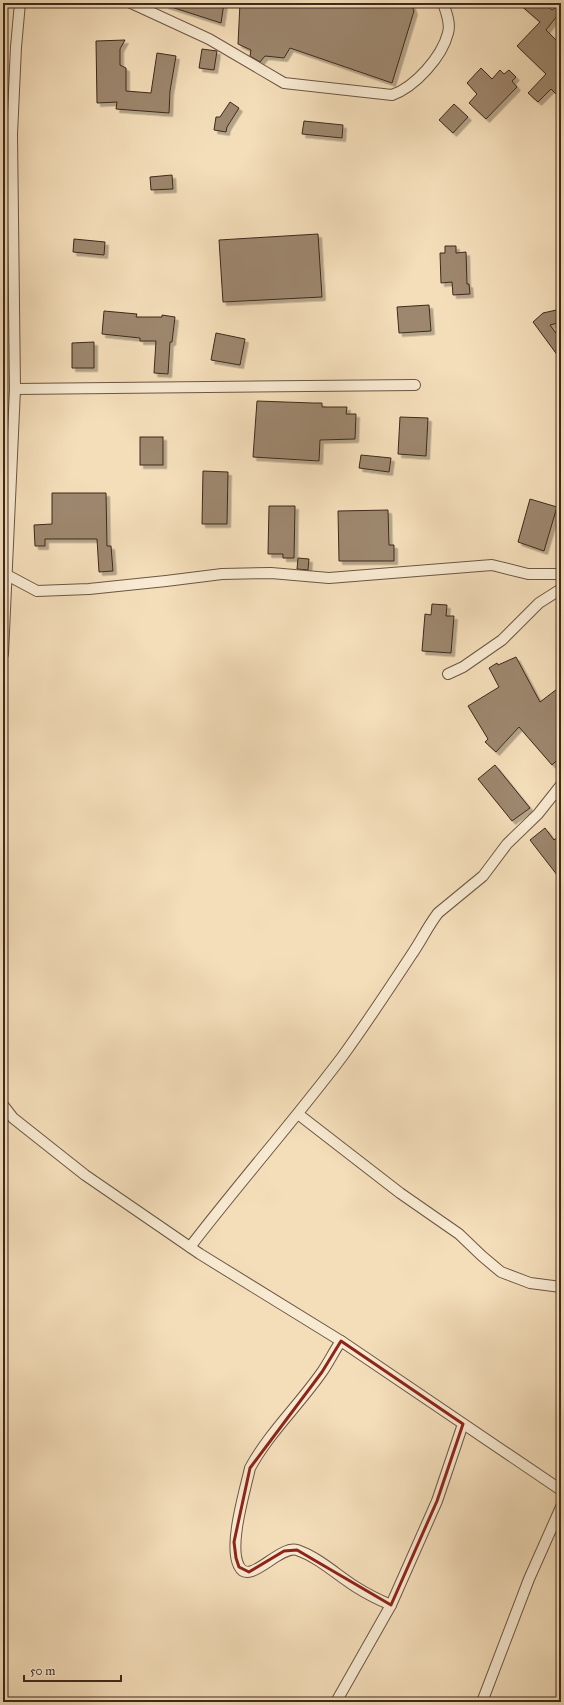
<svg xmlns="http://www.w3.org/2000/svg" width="564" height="1705" viewBox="0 0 564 1705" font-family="'IM FELL Great Primer',serif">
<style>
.building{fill:#9d876e;stroke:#3e291b;filter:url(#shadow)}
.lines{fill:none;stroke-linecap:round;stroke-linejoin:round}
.street-casing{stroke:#6c5643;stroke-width:12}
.street{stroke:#f8ead2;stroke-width:10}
.marked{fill:none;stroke:#8f2418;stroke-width:3;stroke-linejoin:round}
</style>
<defs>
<filter id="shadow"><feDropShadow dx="3.5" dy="3.5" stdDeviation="0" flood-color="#0004"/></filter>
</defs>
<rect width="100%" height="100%" fill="#f4deba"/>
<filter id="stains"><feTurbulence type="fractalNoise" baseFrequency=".005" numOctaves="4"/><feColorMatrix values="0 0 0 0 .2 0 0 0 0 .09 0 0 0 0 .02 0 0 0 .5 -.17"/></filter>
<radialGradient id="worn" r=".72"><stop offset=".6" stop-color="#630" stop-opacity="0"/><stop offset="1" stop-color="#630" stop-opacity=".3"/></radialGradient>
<g class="building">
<path d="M166 3H224L221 23 165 5Z"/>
<path d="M240 3H411L414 11 392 83 290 48 284 58 265 56 260 62 250 56 251 50 238 44Z"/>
<path d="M518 3H544L552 10 556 7 561 11 546 30 561 45V99L551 89 538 102 528 93 546 74 517 46 540 22Z"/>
<path d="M125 40 120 49V65L126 68V91L151 93 157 53 176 56 170 91 169 113 116 109 117 102 97 103 96 41Z"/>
<path d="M202 49 217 51 214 70 199 68Z"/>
<path d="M481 68 492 79 500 70 504 74 509 70 516 77 512 81 517 87 486 119 469 103 477 94 467 83Z"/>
<path d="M230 102 239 108 227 127 226 132 214 130 216 117H220Z"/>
<path d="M454 104 468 117 453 133 439 120Z"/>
<path d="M304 121 343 125 342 138 302 134Z"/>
<path d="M172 175 173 189 151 190 150 177Z"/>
<path d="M318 234 322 297 223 302 219 240Z"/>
<path d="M74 239 105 242 104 255 73 252Z"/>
<path d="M445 246H456V253L466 252 467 284H469L470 294 453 295 452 282 441 283 440 253H445Z"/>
<path d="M429 305 431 331 399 333 397 307Z"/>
<path d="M561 309V322L550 325 561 340V360L533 322 543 313Z"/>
<path d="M104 311 137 314 136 317H162V315L175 317 172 342H170L168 374 154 373 156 341H140V338L102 334Z"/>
<path d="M216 333 245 339 240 365 211 360Z"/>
<path d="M94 342V368H72V343Z"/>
<path d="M257 401 313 403H322V407H347L346 414H356L355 439 320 440 319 461 253 457Z"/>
<path d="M400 417 428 418 426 456 398 454Z"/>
<rect x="140" y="437" width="23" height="28"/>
<path d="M361 455 391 458 389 472 359 468Z"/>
<path d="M203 471 228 472 227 524H202Z"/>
<path d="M52 493H106L107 546H111L113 571 99 572 97 539H45V546H35L34 525 52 524Z"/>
<path d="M530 499 557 507 544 551 518 542Z"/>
<path d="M269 506H295L294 558H283V554H268Z"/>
<path d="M388 510 389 545H394V561H339L338 511Z"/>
<path d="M298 558 309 559 308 570 297 569Z"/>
<path d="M432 604 447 605 446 616H454L451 653 422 651 425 614 431 615Z"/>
<path d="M516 657 540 702 561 686V756L552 765 519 727 496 752 485 742 488 739 468 706 499 687 489 668 497 663 498 665Z"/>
<path d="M495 765 530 808 512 821 478 779Z"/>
<path d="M545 828 554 840 561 834V880L530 840Z"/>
</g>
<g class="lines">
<g class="street-casing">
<g id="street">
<path d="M131 3 209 39 284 83 392 95C415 87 442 57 448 33 451 23 446 12 443 3"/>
<path d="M15 389 415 385"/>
<path d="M7 575 37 591 89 589 166 581 222 574 271 573 329 578 492 565 528 574H561"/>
<path d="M3 654 15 389 12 134 16 47 20 3"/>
<path d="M448 674 463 667 502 640 539 603 561 589"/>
<path d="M3 1105 13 1118 85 1175 200 1254 341 1341 561 1490"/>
<path d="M298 1114 400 1193 459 1234 482 1256 501 1272 530 1283 561 1287"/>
<path d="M190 1247C239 1183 293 1122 342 1057 366 1024 389 989 412 954 421 941 428 926 438 913L483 876 507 844 538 814 561 785"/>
<path d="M341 1341C334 1351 329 1362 322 1372 299 1405 269 1433 250 1468 245 1491 228 1546 239 1566 249 1587 279 1545 297 1550 318 1557 337 1575 356 1587 367 1594 379 1600 391 1605"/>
<path d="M336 1702 391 1605 437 1501 463 1424"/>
<path d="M482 1702 529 1579 561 1507"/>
</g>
</g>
<use href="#street" class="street"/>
</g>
<path class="marked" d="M341 1341 463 1424 437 1501 391 1605 297 1550 284 1551 249 1572 239 1567 236 1558 234 1542 250 1468 322 1372Z"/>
<rect width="564" height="1705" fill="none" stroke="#f4deba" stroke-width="16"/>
<rect x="4" y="4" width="556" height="1697" fill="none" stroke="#3e291b" stroke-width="2"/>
<rect x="8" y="8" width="548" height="1689" fill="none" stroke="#3e291b"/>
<path d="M24 1675v6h97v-6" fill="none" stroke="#3e291b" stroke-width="2"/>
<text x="30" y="1675" font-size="12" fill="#3e291b" stroke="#f8ead2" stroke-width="3" paint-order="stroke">50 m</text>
<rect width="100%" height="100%" filter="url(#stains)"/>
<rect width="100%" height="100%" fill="url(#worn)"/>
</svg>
